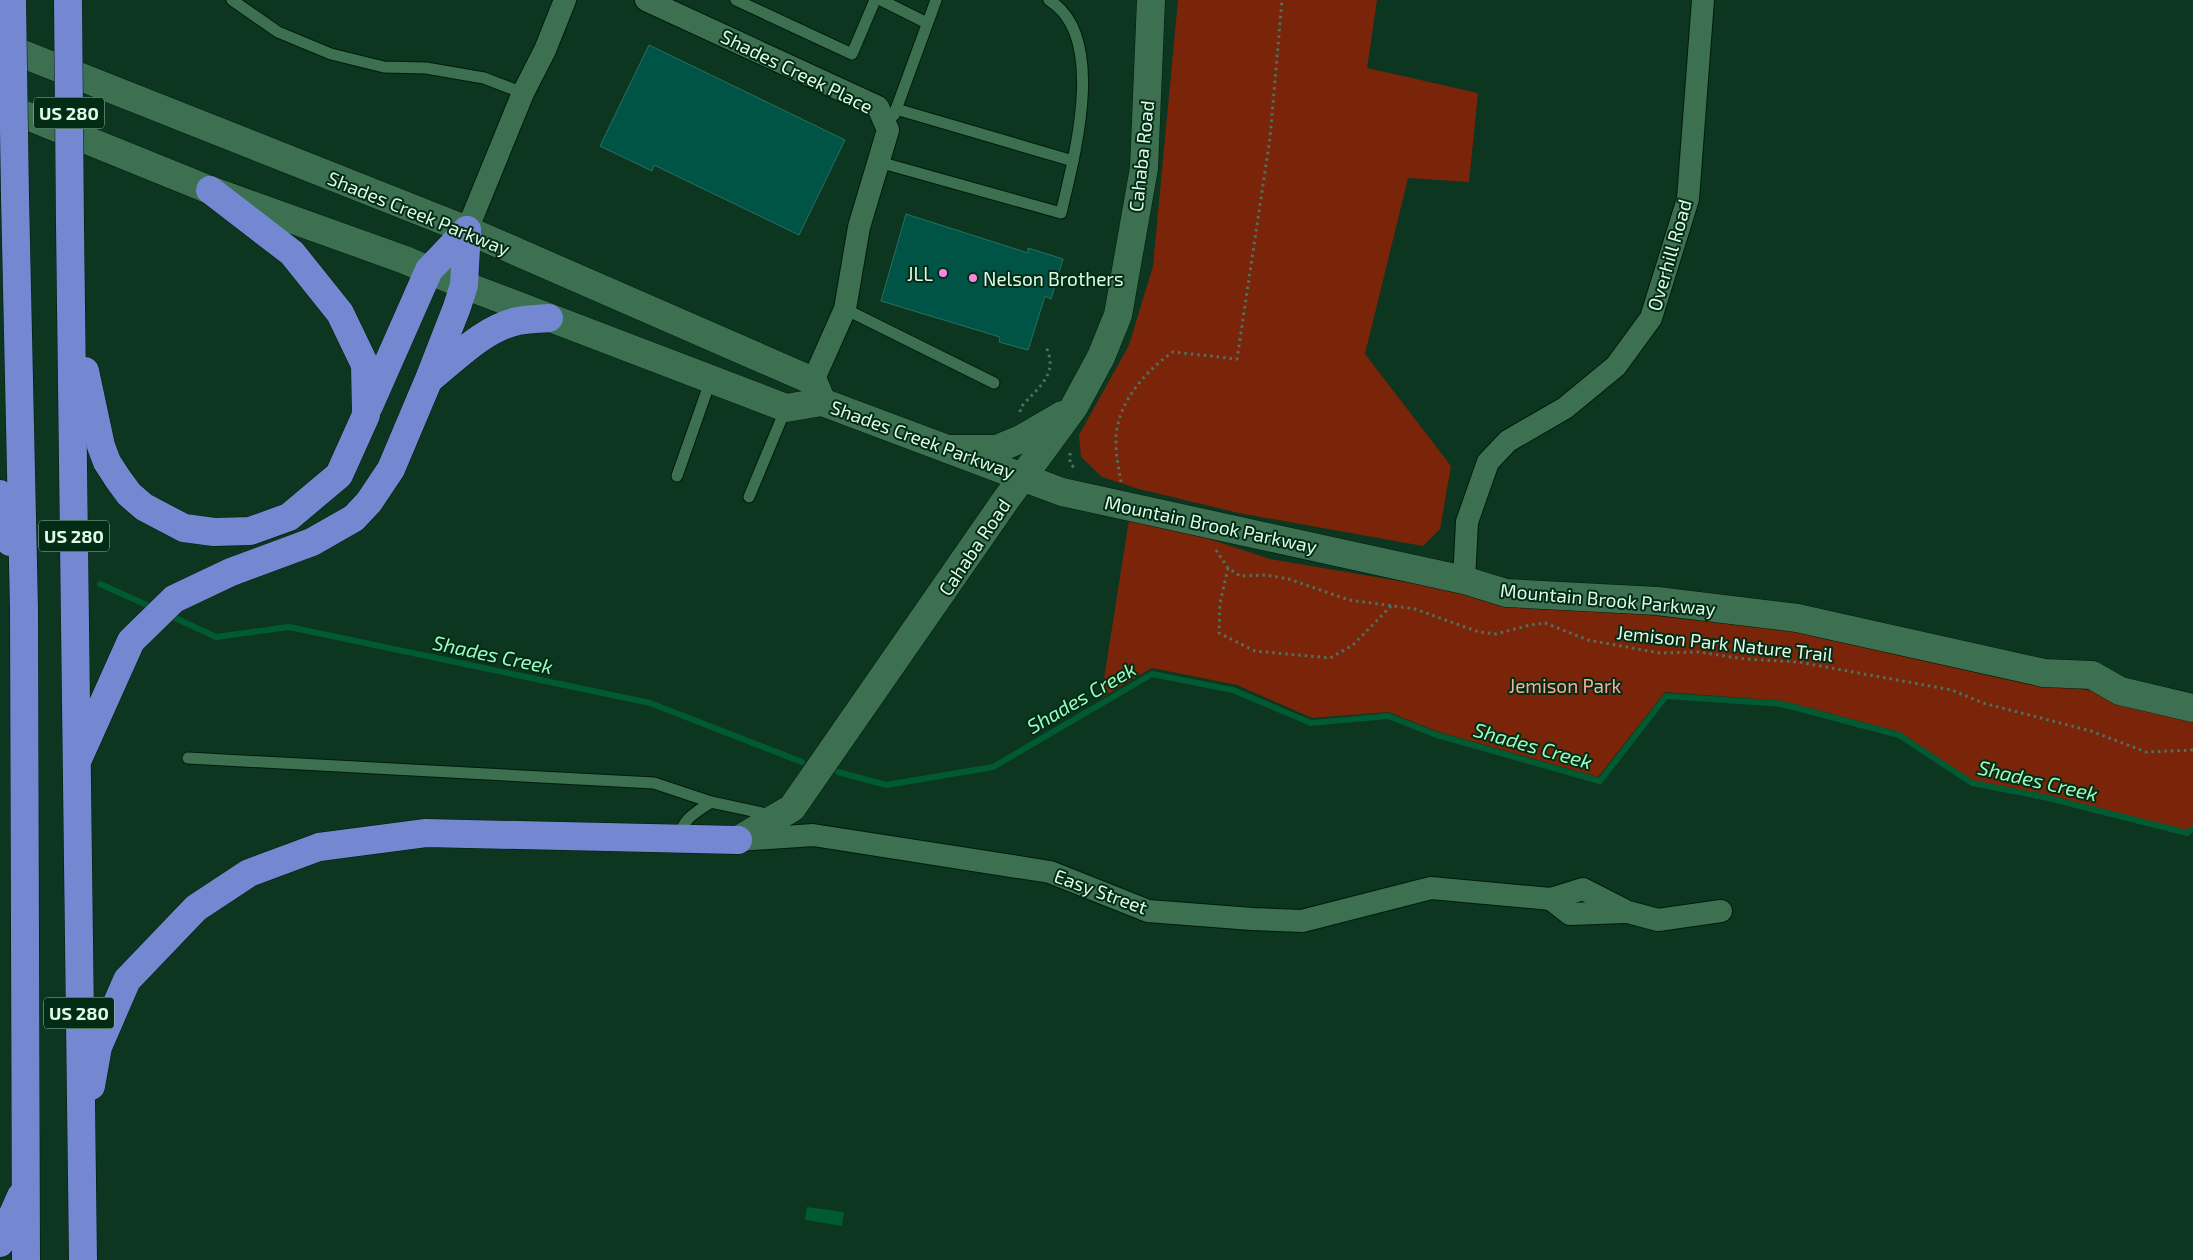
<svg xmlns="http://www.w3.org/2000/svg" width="2193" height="1260" viewBox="0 0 2193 1260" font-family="'Exo 2',sans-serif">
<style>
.green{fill:#7a240a}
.water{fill:#005a32}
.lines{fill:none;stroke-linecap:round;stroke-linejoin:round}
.stream{stroke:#005a32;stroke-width:6}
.building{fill:#005446;stroke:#287060}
.service-casing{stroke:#011b0c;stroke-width:13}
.minor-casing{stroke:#011b0c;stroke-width:24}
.tertiary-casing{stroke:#011b0c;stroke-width:29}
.secondary-casing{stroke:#011b0c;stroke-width:29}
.trunk-casing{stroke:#011b0c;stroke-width:29}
.path{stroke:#4d725d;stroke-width:3;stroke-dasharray:2.5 4;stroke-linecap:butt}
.service{stroke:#3c7051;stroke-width:11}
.minor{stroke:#3c7051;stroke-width:22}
.tertiary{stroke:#3c7051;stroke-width:28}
.secondary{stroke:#3c7051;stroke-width:28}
.trunk{stroke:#7388d1;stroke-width:28}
.trunk-bridge-casing{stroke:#011b0c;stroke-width:29;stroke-linecap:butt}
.trunk-bridge{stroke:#7388d1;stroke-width:28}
.poi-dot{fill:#fd86e3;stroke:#022c16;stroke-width:2}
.labels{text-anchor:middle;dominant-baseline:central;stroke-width:4;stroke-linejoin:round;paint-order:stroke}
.shield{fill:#022c16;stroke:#9dbca8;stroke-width:1}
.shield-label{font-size:18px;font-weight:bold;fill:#dffae7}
.street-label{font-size:19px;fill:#dffae7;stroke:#022c16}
.poi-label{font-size:19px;fill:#dffae7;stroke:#022c16;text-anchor:end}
.park-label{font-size:19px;fill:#f8ae99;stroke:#022c16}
.water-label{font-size:20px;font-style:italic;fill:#9bfcc0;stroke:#022c16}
</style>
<rect width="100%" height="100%" fill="#0d3620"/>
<g class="green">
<path d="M1178 0H1377L1367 68 1478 93 1469 182 1408 178 1365 354 1451 466 1440 529 1423 546 1239 513 1139 489 1102 477 1081 457 1079 435 1129 345 1153 266Z"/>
<path d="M1130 513 1270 559 1511 600 1812 633 2091 691 2193 716V829L2187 833 1972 783 1900 732 1783 701 1665 692 1598 777 1439 732 1388 712 1312 718 1237 685 1152 668 1101 698Z"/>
</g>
<path class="water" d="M807 1207 844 1212 842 1226 805 1220Z"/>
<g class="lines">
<g class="stream">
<path d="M100 584 149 606"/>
<path d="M173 617 216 637 289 627 650 703 802 762"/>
<path d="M838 772 886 785 993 767 1152 674 1233 690 1311 723 1388 716 1437 735 1600 781 1666 696 1782 704 1899 735 1972 783 2044 797 2187 833 2193 829"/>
</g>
</g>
<g class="building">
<path d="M649 45 845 140 799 235 654 165 652 171 600 146Z"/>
<path d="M906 214 1028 253V248L1063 259 1051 299 1045 296 1028 350 999 342 1000 337 881 301Z"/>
</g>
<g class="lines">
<g class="service-casing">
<g id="service">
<path d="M232 0 278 32 331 54 384 67 426 68 484 78 523 93"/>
<path d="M736 0 852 54 875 0"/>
<path d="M881 0 927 23"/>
<path d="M896 109 1073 161"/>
<path d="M894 115 936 0"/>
<path d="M879 162 1061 213C1074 158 1108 36 1049 0"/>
<path d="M845 309 994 383"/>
<path d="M677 476 711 379"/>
<path d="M749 497 786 408"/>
<path d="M188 758 654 783 711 802 771 815"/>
<path d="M680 838C681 819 697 812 711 802"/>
</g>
</g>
<g class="minor-casing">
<g id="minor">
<path d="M646 0 878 107 888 130 859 227 845 309 813 381"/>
<path d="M467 230 523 93 545 50 565 0"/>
<path d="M1464 580 1467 522 1488 462 1508 441 1565 408 1616 366 1651 318 1688 199 1703 0"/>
<path d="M738 840 813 835 1050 872 1148 911 1252 919 1302 921 1431 888 1551 899 1583 889 1628 912 1658 920 1721 911"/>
<path d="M1551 899 1570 914 1625 912"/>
</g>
</g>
<g class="tertiary-casing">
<g id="tertiary">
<path d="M948 449H997L1021 439 1062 415"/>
<path d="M738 840 792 808 1005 501 1074 407 1101 357 1118 315 1144 168 1151 0"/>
</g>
</g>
<g class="secondary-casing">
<g id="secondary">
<path d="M0 45 467 230 813 381 822 402"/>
<path d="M0 105 210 190 405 260 464 285 786 408 822 402 1062 492 1464 580 1506 593 1657 601 1797 618 2044 673 2092 675 2120 691 2193 708"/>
</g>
</g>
<g class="trunk-casing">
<g id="trunk">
<path d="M15 196 24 609 26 1260"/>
<path d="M70 225 83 1260"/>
<path d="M85 371 101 446 107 462 118 479 129 494 144 507 184 528 214 532 250 531 289 517 339 475 366 415 365 365 340 313 292 253 210 190"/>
<path d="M431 378C456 358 484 328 518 321 528 319 539 319 549 318"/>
<path d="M369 406 429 270 467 230"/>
<path d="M0 494 10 542"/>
<path d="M79 757 131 641 174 599 231 572 312 542 354 518 369 502 391 469 429 379 457 307 464 285 467 230"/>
<path d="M91 1086 98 1047 127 980 196 908 249 873 319 847 426 833 738 840"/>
<path d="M0 1243 21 1196"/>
</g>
</g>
<g class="path">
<path d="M1020 412 1021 407C1039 386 1060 374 1045 345"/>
<path d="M1070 453V463L1076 470"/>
<path d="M1121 482C1118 464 1113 443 1118 424 1124 396 1149 368 1173 352L1237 359 1270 138 1282 0"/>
<path d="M1216 550 1228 568 1240 576 1266 575 1289 579 1349 600 1415 609 1479 632 1496 634 1530 625 1545 623 1588 640 1660 653 1698 652 1745 659 1798 662 1952 690 1983 703 2091 731 2146 752 2193 750"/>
<path d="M1228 568 1220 603 1219 633 1255 651 1330 658 1353 645 1392 605"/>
</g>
<use href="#service" class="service"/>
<use href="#minor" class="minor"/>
<use href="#tertiary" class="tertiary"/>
<use href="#secondary" class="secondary"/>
<use href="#trunk" class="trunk"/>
<g class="trunk-bridge-casing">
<g id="trunk-bridge">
<path d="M12 0 15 196"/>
<path d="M68 0 70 225"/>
</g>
</g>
<use href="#trunk-bridge" class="trunk-bridge"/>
</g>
<g class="poi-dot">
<circle cx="943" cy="273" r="5"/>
<circle cx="973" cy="278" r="5"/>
</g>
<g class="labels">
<g class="shield">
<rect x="34" y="97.5" width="70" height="31" rx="4"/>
<rect x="39" y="520.5" width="70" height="31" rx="4"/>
<rect x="44" y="997.5" width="70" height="31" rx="4"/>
</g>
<g class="shield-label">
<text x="69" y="113">US 280</text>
<text x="74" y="536">US 280</text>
<text x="79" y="1013">US 280</text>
</g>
<g class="street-label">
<text transform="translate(797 71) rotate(26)">Shades Creek Place</text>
<text transform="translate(1141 156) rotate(-84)">Cahaba Road</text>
<text transform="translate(419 213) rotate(22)">Shades Creek Parkway</text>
<text transform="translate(1669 255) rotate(-74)">Overhill Road</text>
<text transform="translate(923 439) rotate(20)">Shades Creek Parkway</text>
<text transform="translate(1211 524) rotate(12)">Mountain Brook Parkway</text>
<text transform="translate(974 547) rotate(-56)">Cahaba Road</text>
<text transform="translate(1608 599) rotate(5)">Mountain Brook Parkway</text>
<text transform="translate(1725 643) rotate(6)">Jemison Park Nature Trail</text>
<text transform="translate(1101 891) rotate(20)">Easy Street</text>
</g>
<g class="poi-label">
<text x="933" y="273">JLL</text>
<text x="983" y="278" text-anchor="start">Nelson Brothers</text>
</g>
<g class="park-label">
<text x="1565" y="685">Jemison Park</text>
</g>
<g class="water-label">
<text transform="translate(493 654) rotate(12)">Shades Creek</text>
<text transform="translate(1081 697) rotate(-30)">Shades Creek</text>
<text transform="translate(1533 745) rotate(16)">Shades Creek</text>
<text transform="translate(2038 780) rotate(13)">Shades Creek</text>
</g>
</g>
</svg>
